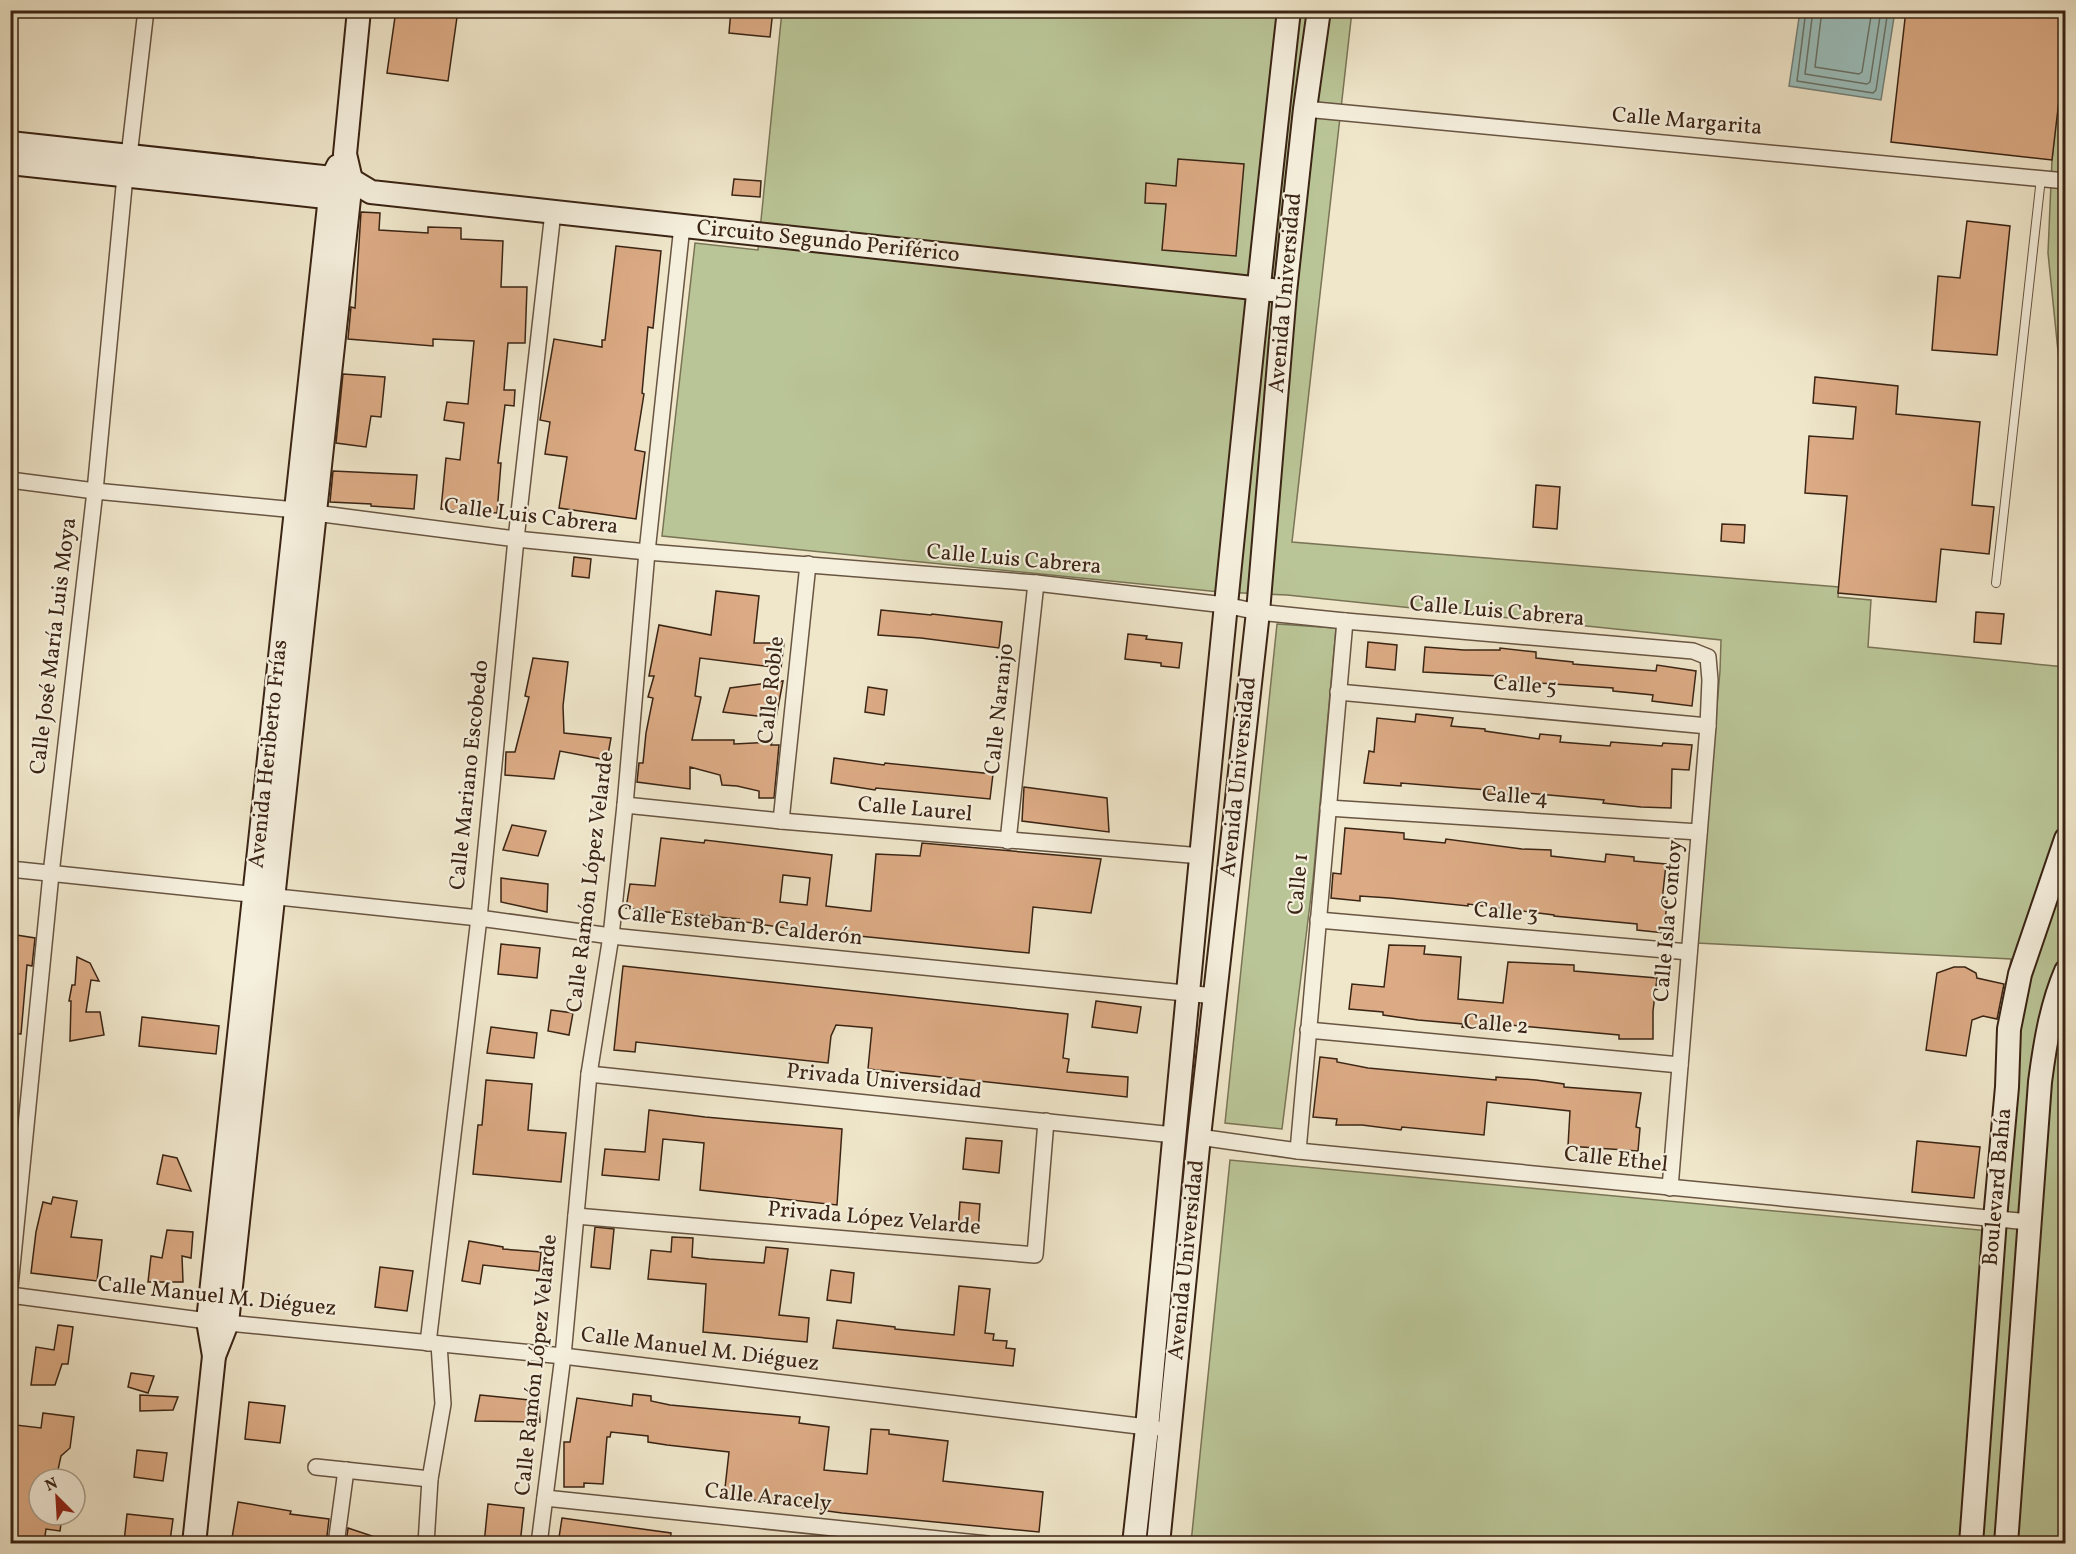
<svg xmlns="http://www.w3.org/2000/svg" width="2076" height="1554" viewBox="0 0 2076 1554" font-family="Vollkorn,serif">
<style>
.green{fill:#bac597;stroke:#7a7456;stroke-width:1.5}
.water{fill:#9bbfbc;stroke:#748179;stroke-width:1.5}
.lines{fill:none;stroke-linecap:round;stroke-linejoin:round}
.shore{stroke:#6a7268;stroke-width:1.5}
.building{fill:#dcab85;stroke:#3a2414;stroke-width:1.5;fill-rule:evenodd}
.lane-casing{stroke:#685542;stroke-width:10}
.street-casing{stroke:#685542;stroke-width:18}
.secondary-casing{stroke:#3a2414;stroke-width:26}
.lane{stroke:#f5efdd;stroke-width:8}
.street{stroke:#f5efdd;stroke-width:15}
.secondary{stroke:#f5efdd;stroke-width:22}
.labels{text-anchor:middle;dominant-baseline:central;stroke-width:4.5;stroke-linejoin:round;paint-order:stroke}
.street-label{font-size:22px;fill:#3a2414;stroke:#f5efdd}
</style>
<rect width="100%" height="100%" fill="#f0e7cb"/>
<filter id="stains"><feTurbulence type="fractalNoise" baseFrequency=".00333" numOctaves="4"/><feColorMatrix values="0 0 0 0 .2 0 0 0 0 .09 0 0 0 0 .02 0 0 0 .5 -.17"/></filter>
<radialGradient id="worn" r=".72"><stop offset=".6" stop-color="#630" stop-opacity="0"/><stop offset="1" stop-color="#630" stop-opacity=".3"/></radialGradient>
<g class="green">
<path d="M782 11H1352L1292 542 1839 587 1838 597 1871 600 1868 647 2065 667V1543H1191L1230 1160 1990 1231 1991 1134 2001 1029 2011 959 1697 943 1720 671 1721 640 1287 595 1220 592 662 536 695 243 758 250Z"/>
<path d="M2065 23V420L2048 253 2052 160Z"/>
<path d="M1277 624 1336 628 1313 880 1282 1129 1225 1123Z"/>
</g>
<path class="water" d="M1800 11H1895L1881 100 1789 86Z"/>
<g class="lines">
<g class="shore">
<path d="M1806 10 1797 81 1873 93 1876 90 1888 10"/>
<path d="M1813 10 1805 74 1867 84 1870 82 1881 10"/>
<path d="M1822 10 1815 67 1859 74 1862 72 1872 10"/>
</g>
</g>
<g class="building">
<path d="M396 10H458L448 81 387 73Z"/>
<path d="M731 10H773L770 37 729 33Z"/>
<path d="M1906 10H2066V40L2052 160 1891 142Z"/>
<path d="M1178 159 1244 164 1236 256 1162 250 1166 204 1145 203 1146 183 1176 186Z"/>
<path d="M734 179 761 181 760 197 732 195Z"/>
<path d="M361 212 380 213 379 230 428 233V227L461 228V239L503 241 501 287H527L525 343H508L504 390H515L514 406 505 405 498 463H501L497 513 441 509 446 458 460 460 464 423 444 420 447 402 468 404 474 341 433 339V346L348 339 351 307 355 308Z"/>
<path d="M1967 221 2010 226 1997 355 1932 350 1938 276 1960 278Z"/>
<path d="M616 246 661 251 653 328 648 327 642 393 644 394 635 450 645 452 636 519 559 508 567 457 545 454 550 422 540 420 554 339 602 347V340H605Z"/>
<path d="M343 374 385 377 381 417 371 416 366 447 336 443Z"/>
<path d="M1815 377 1898 386 1896 414 1980 422 1972 505 1994 507 1989 554 1941 549 1936 602 1838 593 1847 496 1805 493 1809 436 1853 439 1856 407 1813 403Z"/>
<path d="M333 471 417 475 414 509 371 506V504L330 502Z"/>
<path d="M1536 485 1560 487 1557 529 1533 527Z"/>
<path d="M1722 524 1745 525 1744 543 1721 541Z"/>
<path d="M574 557 591 559 589 578 572 576Z"/>
<path d="M716 591 759 596 754 643H784L781 668 700 658 695 696 701 697 692 740H734V744L772 742 771 745H779L774 798H759V791L737 786 722 785 720 775 690 767V789L637 782 639 763H643L646 733 653 698 648 697 654 676H649L659 625 711 635Z"/>
<path d="M881 610 931 615 932 614 1002 622 999 648 921 638 878 635Z"/>
<path d="M1976 612 2004 614 2001 644 1974 642Z"/>
<path d="M1128 634 1147 636 1146 639 1182 643 1179 668 1161 666V663L1125 659Z"/>
<path d="M1368 642 1397 645 1395 670 1366 667Z"/>
<path d="M1425 647 1464 650H1500V648L1536 652V658L1573 662V664L1656 671 1657 665 1696 671 1692 706 1652 701 1653 695 1613 691V688L1496 680 1497 676 1423 672Z"/>
<path d="M533 658 568 662 563 706 564 733 611 738 607 760 560 751 554 779 505 775 506 752H515L529 697 525 696Z"/>
<path d="M783 681 776 718 723 712 730 688Z"/>
<path d="M868 687 887 690 884 715 865 712Z"/>
<path d="M1416 714 1453 718 1451 726 1485 729V731L1539 739 1540 734 1561 736 1560 742 1610 746 1611 742 1662 746 1663 743 1692 745 1689 770 1672 769 1671 808 1641 807 1603 803 1604 800 1516 792 1515 795 1487 794 1488 790 1461 788 1401 783V786L1364 783 1369 751 1374 752 1377 718 1415 722Z"/>
<path d="M834 758 884 765 885 763 993 774 990 799 876 788 875 790 831 783Z"/>
<path d="M1024 787 1107 798 1109 832 1022 821Z"/>
<path d="M512 825 546 831 538 856 503 850Z"/>
<path d="M1345 828 1404 833V839L1445 843 1446 839 1522 849 1551 850V856L1605 862 1606 854 1634 857V861L1666 864 1662 901H1667L1664 933 1637 930V924L1554 916V915L1468 904V906L1390 898 1360 896V901L1331 898 1333 873 1341 874Z"/>
<path d="M661 838 704 843 705 840 832 855 826 906 868 911H871L876 854 920 856 922 843 1101 859 1091 913 1033 907 1029 953 799 930 738 921 739 919 626 908 630 884 655 886ZM783 875 810 878 807 905 780 902Z"/>
<path d="M501 878 548 884 547 912 501 902Z"/>
<path d="M10 934 35 938 32 966 27 965 21 1034 10 1033Z"/>
<path d="M501 944 540 948 537 978 498 974Z"/>
<path d="M1389 945 1425 946 1424 954 1461 957 1458 999 1503 1003 1508 962 1574 965V971L1657 978 1653 1011V1039H1619V1035L1489 1023 1488 1030 1462 1027 1463 1024 1418 1020 1383 1015V1012L1349 1009 1352 984 1384 987Z"/>
<path d="M77 957 90 963 99 981 91 980 86 1012H100L104 1035 70 1041 71 1001H69L72 985H75Z"/>
<path d="M623 966 1068 1014 1063 1058 1069 1059 1067 1072 1128 1077 1127 1097 868 1069 872 1028 836 1025 831 1036 828 1063 636 1042 635 1052 614 1050Z"/>
<path d="M1954 967H1965L1976 973 1977 978 2004 984 1997 1019 1983 1016 1972 1020 1966 1056 1926 1050 1937 973Z"/>
<path d="M1096 1001 1141 1007 1137 1033 1092 1027Z"/>
<path d="M551 1010 573 1013 569 1035 548 1031Z"/>
<path d="M142 1017 219 1026 216 1054 139 1046Z"/>
<path d="M491 1027 537 1033 534 1058 487 1053Z"/>
<path d="M1320 1057 1337 1059V1062L1368 1068 1496 1080V1077L1536 1080 1564 1084V1087L1641 1093 1636 1127 1640 1128 1638 1151 1568 1146 1570 1111 1487 1102 1484 1135 1402 1127 1401 1130 1362 1125H1336L1337 1119 1313 1117Z"/>
<path d="M486 1080 532 1084 528 1130 566 1133 561 1182 473 1174 478 1125H482Z"/>
<path d="M649 1110 705 1117 842 1129 837 1205 700 1190 704 1143 663 1139 659 1180 602 1175 605 1149 645 1152Z"/>
<path d="M966 1138 1002 1141 999 1173 963 1169Z"/>
<path d="M1917 1141 1980 1147 1974 1198 1912 1192Z"/>
<path d="M163 1155 177 1158 191 1191 157 1184Z"/>
<path d="M53 1197 77 1201 71 1237 102 1240 97 1281 31 1273 36 1232 43 1202 51 1204Z"/>
<path d="M960 1202 980 1204 978 1232 958 1231Z"/>
<path d="M595 1227 614 1229 610 1269 591 1267Z"/>
<path d="M167 1230 193 1232 191 1258 182 1256 183 1282H148L151 1256 162 1258Z"/>
<path d="M672 1237 693 1238 692 1257 709 1259 764 1263 766 1247 788 1249 779 1315 809 1318 807 1342 703 1332 706 1284 648 1279 651 1250 671 1252Z"/>
<path d="M469 1241 503 1247V1249L541 1252 539 1271 483 1265 480 1284 462 1281Z"/>
<path d="M380 1267 413 1271 407 1311 375 1307Z"/>
<path d="M831 1270 854 1273 851 1303 827 1300Z"/>
<path d="M959 1286 990 1289 985 1333 994 1334 993 1340 1007 1341 1006 1348 1015 1349 1013 1366 833 1348 837 1320 895 1327V1329L954 1335Z"/>
<path d="M58 1325 73 1327 68 1364H62L55 1385H31L36 1347 54 1350Z"/>
<path d="M131 1373 154 1376 148 1393 128 1387Z"/>
<path d="M633 1394 651 1396V1401L670 1405 800 1417 799 1423 829 1427 824 1470 867 1474 871 1429 889 1430V1434L948 1441 943 1481 1043 1492 1039 1532 842 1513 799 1507V1505L724 1497 729 1452 667 1445 648 1442V1436L611 1432 610 1437H607L603 1484 584 1483V1487H564V1442H570L577 1398 632 1406Z"/>
<path d="M140 1395 178 1397 173 1410 140 1411Z"/>
<path d="M480 1395 539 1401 540 1422 475 1421Z"/>
<path d="M249 1402 285 1406 280 1443 245 1439Z"/>
<path d="M43 1413 74 1417 70 1448 61 1456 56 1479H39V1515L62 1517 60 1531 46 1529 44 1543 10 1540V1471L16 1425 41 1428Z"/>
<path d="M137 1450 167 1453 163 1481 134 1477Z"/>
<path d="M238 1502 291 1511 290 1514 329 1519 326 1544H231Z"/>
<path d="M488 1504 524 1508 520 1544H484Z"/>
<path d="M127 1514 173 1519 170 1541 138 1538V1543L124 1542Z"/>
<path d="M562 1518 671 1533 670 1544H558Z"/>
<path d="M348 1528 387 1541V1544H346Z"/>
</g>
<g class="lines">
<g class="lane-casing">
<path id="lane" d="M1996 583 2041 178"/>
</g>
<g class="street-casing">
<g id="street">
<path d="M1305 109 2066 181"/>
<path d="M10 480 95 491 296 510"/>
<path d="M315 513 516 539 647 552 1036 583 1225 605 1258 612 1345 621 1693 651 1708 657 1710 680 1708 726 1670 1188"/>
<path d="M1338 692 1708 726"/>
<path d="M625 805 781 821 1202 856"/>
<path d="M1328 808 1699 832"/>
<path d="M781 821 808 564"/>
<path d="M1008 841 1036 583"/>
<path d="M10 869 479 918 611 936 1215 996"/>
<path d="M1318 920 1689 952"/>
<path d="M1308 1030 1680 1065"/>
<path d="M589 1074 1174 1135"/>
<path d="M1199 1137 1298 1151 2029 1222"/>
<path d="M1298 1151 1345 621"/>
<path d="M576 1216 1035 1255 1046 1121"/>
<path d="M10 1287 51 874 95 491 125 176 129 156 146 10"/>
<path d="M10 1295 208 1321 563 1356 1155 1428"/>
<path d="M428 1343 479 918 516 539 553 212"/>
<path d="M316 1467 430 1479"/>
<path d="M545 1498 987 1544"/>
<path d="M336 1544 346 1470"/>
<path d="M426 1544 430 1479 443 1404 439 1344"/>
<path d="M539 1544 563 1356 589 1074 611 936 625 805 647 552 682 226"/>
</g>
</g>
<g class="secondary-casing">
<g id="secondary">
<path d="M10 143 351 180 371 192 1272 290"/>
<path d="M10 163 344 199"/>
<path d="M214 1356 208 1321 332 178 338 166"/>
<path d="M194 1544 214 1356 227 1323 351 180 345 154 359 10"/>
<path d="M1134 1544 1147 1428C1191 955 1236 482 1289 10"/>
<path d="M1158 1544 1199 1137 1258 612 1285 292 1305 109 1319 10"/>
<path d="M1971 1544 1995 1219 2007 1087 2009 1029 2020 974 2066 839"/>
<path d="M2006 1544 2040 1082C2045 1044 2051 1006 2066 971"/>
</g>
</g>
<use href="#lane" class="lane"/>
<use href="#street" class="street"/>
<use href="#secondary" class="secondary"/>
</g>
<g class="labels">
<g class="street-label">
<text transform="translate(1687 122) rotate(5)">Calle Margarita</text>
<text transform="translate(828 242) rotate(6)">Circuito Segundo Periférico</text>
<text transform="translate(1286 293) rotate(-85)">Avenida Universidad</text>
<text transform="translate(531 517) rotate(7)">Calle Luis Cabrera</text>
<text transform="translate(1014 560) rotate(5)">Calle Luis Cabrera</text>
<text transform="translate(1497 612) rotate(5)">Calle Luis Cabrera</text>
<text transform="translate(54 646) rotate(-83)">Calle José María Luis Moya</text>
<text transform="translate(1525 686) rotate(5)">Calle 5</text>
<text transform="translate(772 690) rotate(-84)">Calle Roble</text>
<text transform="translate(1000 709) rotate(-84)">Calle Naranjo</text>
<text transform="translate(269 754) rotate(-84)">Avenida Heriberto Frías</text>
<text transform="translate(470 775) rotate(-84)">Calle Mariano Escobedo</text>
<text transform="translate(1239 777) rotate(-84)">Avenida Universidad</text>
<text transform="translate(1515 797) rotate(4)">Calle 4</text>
<text transform="translate(915 810) rotate(5)">Calle Laurel</text>
<text transform="translate(591 882) rotate(-83)">Calle Ramón López Velarde</text>
<text transform="translate(1299 884) rotate(-85)">Calle 1</text>
<text transform="translate(1506 913) rotate(5)">Calle 3</text>
<text transform="translate(1669 921) rotate(-85)">Calle Isla Contoy</text>
<text transform="translate(740 926) rotate(6)">Calle Esteban B. Calderón</text>
<text transform="translate(1496 1025) rotate(5)">Calle 2</text>
<text transform="translate(884 1082) rotate(6)">Privada Universidad</text>
<text transform="translate(1616 1160) rotate(6)">Calle Ethel</text>
<text transform="translate(1998 1187) rotate(-85)">Boulevard Bahía</text>
<text transform="translate(874 1219) rotate(5)">Privada López Velarde</text>
<text transform="translate(1187 1260) rotate(-84)">Avenida Universidad</text>
<text transform="translate(217 1297) rotate(6)">Calle Manuel M. Diéguez</text>
<text transform="translate(700 1350) rotate(7)">Calle Manuel M. Diéguez</text>
<text transform="translate(537 1365) rotate(-84)">Calle Ramón López Velarde</text>
<text transform="translate(768 1498) rotate(6)">Calle Aracely</text>
</g>
</g>
<rect width="2076" height="1554" fill="none" stroke="#f0e7cb" stroke-width="36"/>
<rect x="12" y="12" width="2052" height="1530" fill="none" stroke="#3a2414" stroke-width="3"/>
<rect x="18" y="18" width="2040" height="1518" fill="none" stroke="#3a2414" stroke-width="1.5"/>
<g transform="translate(57 1497) rotate(336)"><circle r="28" fill="#f5efdd" stroke="#aa9e8d" stroke-width="1.5"/>
<path d="M0-4.5L10 22L0 15L-10 22Z" fill="#8f2418"/>
<text y="-9" font-size="16" font-weight="bold" text-anchor="middle" fill="#3a2414">N</text>
</g>
<rect width="100%" height="100%" filter="url(#stains)"/>
<rect width="100%" height="100%" fill="url(#worn)"/>
</svg>
